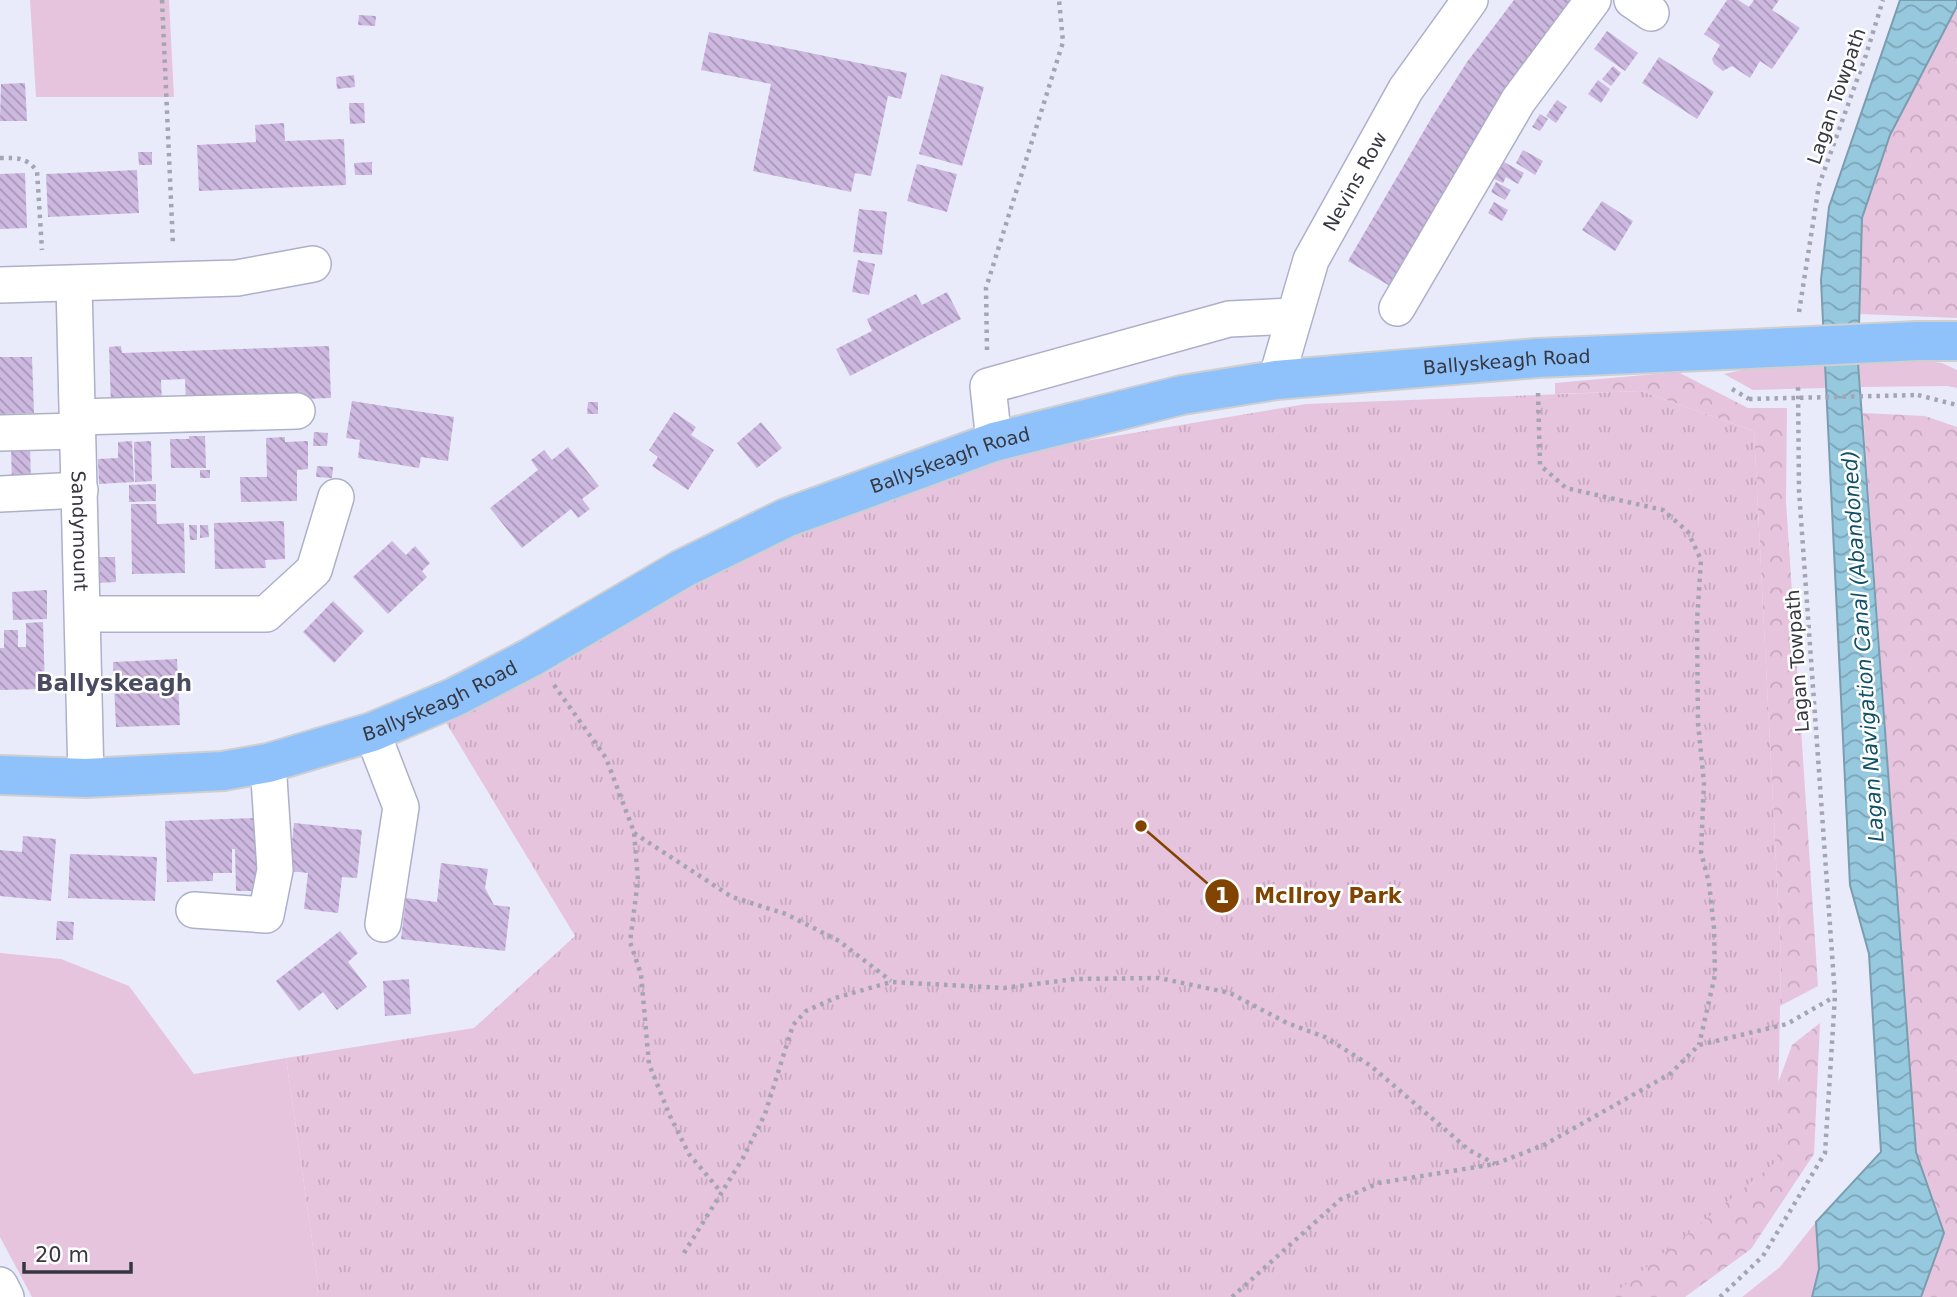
<svg xmlns="http://www.w3.org/2000/svg" width="1957" height="1297" viewBox="0 0 1957 1297" font-family="'DejaVu Sans',sans-serif">
<style>
.grass{fill:#e7c4de}
.forest{fill:url(#forest-crowns)}
.park{fill:url(#park-tufts)}
.water{fill:url(#water-waves);stroke:#7a9daf;stroke-width:2}
.building{fill:url(#building-back-hatch)}
.lines{fill:none;stroke-linecap:round;stroke-linejoin:round}
.minor-casing{stroke:#adb0c9;stroke-width:38}
.major-casing{stroke:#cfcfd1;stroke-width:42}
.path{stroke:#a4a5b3;stroke-width:4.5;stroke-dasharray:3.5 5;stroke-linecap:butt}
.minor{stroke:#fff;stroke-width:35}
.major{stroke:#8fc2fa;stroke-width:38}
.major-bridge-casing{stroke:#cfcfd1;stroke-width:42;stroke-linecap:butt}
.path-bridge{stroke:#a4a5b3;stroke-width:4.5;stroke-dasharray:3.5 5;stroke-linecap:butt}
.major-bridge{stroke:#8fc2fa;stroke-width:38}
.labels{text-anchor:middle;dominant-baseline:central;stroke-width:5;stroke-linejoin:round;paint-order:stroke}
.street-label{font-size:19px;fill:#363741;stroke:#fff}
.water-label{font-size:21px;font-style:italic;fill:#105167;stroke:#fff}
.quarter-label{font-size:23px;font-weight:bold;fill:#494b60;stroke:#fff}
.leader{fill:none;stroke:#814400;stroke-width:2.5}
.callout-dot{fill:#814400;stroke:#fff;stroke-width:2.5}
.mark-label{font-size:21px;text-anchor:middle;font-weight:bold;fill:#fff}
.callout-label{font-size:21px;text-anchor:middle;font-weight:bold;fill:#814400;stroke:#fff;stroke-width:5;stroke-linejoin:round;paint-order:stroke}
</style>
<defs>
<pattern id="forest-crowns" width="20" height="18" patternUnits="userSpaceOnUse" patternTransform="scale(1.75)"><rect width="20" height="18" fill="#e7c4de"/><path d="M2 6a3 3 0 1 1 6 0M12 15a3 3 0 1 1 6 0" fill="none" stroke="#c7a9c0"/></pattern>
<pattern id="park-tufts" width="24" height="20" patternUnits="userSpaceOnUse" patternTransform="scale(1.75)"><rect width="24" height="20" fill="#e7c4de"/><path d="M3 7l-1-3M5 7V3M7 7l1-3M15 17l-1-3M17 17v-4M19 17l1-3" fill="none" stroke="#c7a9c0"/></pattern>
<pattern id="water-waves" width="16" height="10" patternUnits="userSpaceOnUse" patternTransform="scale(1.75)"><rect width="16" height="10" fill="#97c9de"/><path d="M0 5q4-4 8 0t8 0" fill="none" stroke="#7ca4b6"/></pattern>
<pattern id="building-back-hatch" width="6" height="6" patternUnits="userSpaceOnUse" patternTransform="scale(1.75)"><rect width="6" height="6" fill="#cdb8e0"/><path d="M-1 5l2 2M0 0l6 6M5-1l2 2" fill="none" stroke="#a796b7"/></pattern>
</defs>
<rect width="100%" height="100%" fill="#e9ebfb"/>
<g class="grass">
<path d="M30 0H169L174 97H36Z"/>
<path d="M1919 360 1942 363 1957 370V388L1947 386 1861 387 1858 363Z"/>
<path d="M1826 364V388L1753 390 1724 374 1750 368Z"/>
<path d="M0 953 61 959 129 986 194 1074 286 1058 318 1282 317 1297H32L0 1237Z"/>
<path d="M1816 1222 1819 1269 1812 1297H1742L1780 1267Z"/>
</g>
<g class="forest">
<path d="M1957 6V318L1860 314 1862 218 1890 135Z"/>
<path d="M1678 372 1748 408H1787L1786 501 1818 986 1780 1006 1781 958 1754 431 1641 391 1555 394V383Z"/>
<path d="M1863 413 1925 416 1957 427V1297H1921L1944 1233 1916 1152Z"/>
<path d="M1820 1023 1814 1154 1751 1249 1685 1297H1254L1766 1115 1792 1045Z"/>
</g>
<path class="park" d="M1641 391 1754 431 1781 958 1777 1161 1610 1297H317L318 1282 286 1058 474 1028 575 936 442 716 546 673 724 565 983 458 1306 404Z"/>
<path class="water" d="M1900 0H1957V6L1890 135 1862 218 1858 363 1916 1152 1944 1233 1921 1297H1812L1819 1269 1816 1222 1881 1152 1869 954 1850 885 1821 280 1829 207Z"/>
<g class="building">
<path d="M1514 0H1570L1582 9 1400 292 1348 261 1432 117 1467 62Z"/>
<path d="M1727 0H1738L1749 7 1754 0H1779L1772 10 1800 28 1772 69 1760 61 1750 78 1732 66 1723 71 1714 64 1712 59 1720 45 1704 34Z"/>
<path d="M359 15 376 16 375 26 358 25Z"/>
<path d="M1607 31 1638 53 1625 71 1594 49Z"/>
<path d="M709 32 907 73 901 99 888 96 871 176 855 173 851 192 753 171 771 84 701 70Z"/>
<path d="M1659 57 1714 92 1697 119 1642 83Z"/>
<path d="M1613 66 1621 73 1611 86 1602 79Z"/>
<path d="M941 74 984 87 962 166 919 154Z"/>
<path d="M354 75 355 87 337 89 336 77Z"/>
<path d="M1598 80 1610 89 1601 103 1588 94Z"/>
<path d="M25 83 27 121H0L1 84Z"/>
<path d="M1557 100 1567 107 1556 123 1546 116Z"/>
<path d="M349 103H364L365 123 350 124Z"/>
<path d="M1540 114 1548 119 1540 131 1532 127Z"/>
<path d="M284 123 285 141 344 139 346 185 199 191 197 145 256 142 255 125Z"/>
<path d="M1523 150 1543 161 1535 175 1516 163Z"/>
<path d="M138 152H152V165H139Z"/>
<path d="M1502 161 1524 173 1518 184 1506 177 1503 183 1492 178Z"/>
<path d="M372 162V175H355L354 163Z"/>
<path d="M917 164 957 174 947 212 907 201Z"/>
<path d="M137 170 139 213 48 217 46 174Z"/>
<path d="M25 173 27 228 0 229V174Z"/>
<path d="M1496 182 1511 190 1505 200 1491 192Z"/>
<path d="M1602 201 1633 221 1615 251 1582 230Z"/>
<path d="M1494 202 1508 210 1502 221 1488 213Z"/>
<path d="M859 209 887 212 882 255 853 252Z"/>
<path d="M858 260 875 264 869 295 852 292Z"/>
<path d="M947 292 961 319 850 376 836 349 872 331 867 319 916 294 922 305Z"/>
<path d="M121 346 122 353 329 346 331 398 186 403 185 379 161 380 162 404 111 406 109 347Z"/>
<path d="M0 357H32L34 413 0 414Z"/>
<path d="M352 401 454 417 448 461 421 457 419 468 358 458 360 440 346 438Z"/>
<path d="M588 402H598V414H587Z"/>
<path d="M674 412 696 427 691 435 714 450 688 490 652 466 658 457 649 450Z"/>
<path d="M761 422 782 448 757 468 737 443Z"/>
<path d="M314 432 328 433 327 446H313Z"/>
<path d="M189 436H205L206 468H171L170 439H189Z"/>
<path d="M285 437V442L308 441V469L297 470V501L241 502 240 477H267L266 438Z"/>
<path d="M132 441 134 482 99 484 98 459 118 458V442Z"/>
<path d="M151 441 152 481 135 482 134 442Z"/>
<path d="M30 445 31 484 12 485 11 446Z"/>
<path d="M568 447 599 486 582 499 590 509 578 518 571 509 522 548 490 508 538 470 531 460 544 450 552 460Z"/>
<path d="M317 466 333 467 332 478 316 477Z"/>
<rect x="200" y="470" width="10" height="8"/>
<path d="M156 484V501L129 502V485Z"/>
<path d="M131 504H156L157 524 184 523 185 573 132 574Z"/>
<path d="M284 521 285 559 265 560 266 568 215 569 214 523Z"/>
<path d="M189 525H197V540H190Z"/>
<path d="M200 525H208L209 537 200 538Z"/>
<path d="M392 541 406 555 415 546 430 563 422 571 427 577 388 614 353 577Z"/>
<path d="M98 557H115L116 582 98 583Z"/>
<path d="M47 590V619L13 620 12 592Z"/>
<path d="M333 601 364 631 334 663 303 632Z"/>
<path d="M43 622 45 689 0 690V648H4V630H18V647H26V623Z"/>
<path d="M177 659 180 725 116 727 113 662Z"/>
<path d="M258 818 259 879 256 891H236L235 849H232V873H213V881L167 882 165 821Z"/>
<path d="M294 823 362 830 357 878 342 877 338 913 304 909 308 873 289 871Z"/>
<path d="M23 836 56 839 51 901 0 896V850L22 852Z"/>
<path d="M70 854 157 857 155 901 68 898Z"/>
<path d="M441 863 488 869 485 888 494 905 510 907 505 951 401 939 406 898 437 902Z"/>
<path d="M57 921 74 922 73 940H56Z"/>
<path d="M340 931 358 953 348 962 367 987 337 1010 323 992 299 1011 276 981Z"/>
<path d="M409 979 411 1014 385 1016 383 981Z"/>
</g>
<g class="lines">
<g class="minor-casing">
<g id="minor">
<path d="M1632 0 1651 13"/>
<path id="s1" d="M74 284 86 778"/>
<path d="M0 285 237 278 313 264"/>
<path d="M1397 308 1518 101 1593 0"/>
<path id="s2" d="M1276 380 1311 260 1406 89 1470 0"/>
<path d="M77 417 297 411"/>
<path d="M0 433 78 431"/>
<path d="M994 442 988 386 1229 319 1293 316"/>
<path d="M0 494 80 490"/>
<path d="M83 614H266L314 570 336 497"/>
<path d="M372 732 401 807 383 924"/>
<path d="M194 910 266 915 275 870 268 763"/>
<path d="M0 1285 6 1297"/>
</g>
</g>
<g class="major-casing">
<g id="major">
<path d="M1917 341H1957"/>
<path id="s3" d="M0 775 86 778 223 771 268 763 372 732 455 697 530 658 682 569 786 518 994 442 1182 395 1276 380 1537 358 1749 349"/>
</g>
</g>
<g class="path">
<path d="M162 0 173 245"/>
<path d="M0 158C17 158 26 157 37 171L42 250"/>
<path d="M1799 312 1819 185 1866 55 1883 0"/>
<path d="M987 350 986 288 1063 42 1059 0"/>
<path d="M1732 389 1749 399"/>
<path d="M1538 393 1540 465 1566 488 1663 510 1688 532 1701 560 1697 621 1698 723 1704 783 1701 852 1709 883 1714 928 1715 975 1699 1045"/>
<path d="M1918 395 1957 405"/>
<path d="M554 685 606 758 634 832 638 880 630 942 641 974 649 1064 670 1116 689 1154 721 1192"/>
<path d="M634 833 732 897 786 914 839 941 891 981"/>
<path d="M684 1253 743 1158 765 1114 793 1025 806 1011 835 998 891 982 1004 988 1075 979 1159 978 1230 993 1287 1023 1325 1037 1371 1066 1469 1150 1495 1164"/>
<path d="M1232 1297 1341 1199 1379 1183 1495 1164 1544 1145 1670 1074 1699 1045 1787 1024 1834 997"/>
<path d="M1720 1297 1763 1256 1825 1153 1835 996 1799 491 1798 384"/>
</g>
<use href="#minor" class="minor"/>
<use href="#major" class="major"/>
<g class="major-bridge-casing">
<path id="major-bridge" d="M1749 349 1917 341"/>
</g>
<path class="path-bridge" d="M1749 399 1918 395"/>
<use href="#major-bridge" class="major-bridge"/>
</g>
<g class="labels">
<g class="street-label">
<text transform="translate(1836 96) rotate(-71)">Lagan Towpath</text>
<text stroke="none"><textPath href="#s2" startOffset="215">Nevins Row</textPath></text>
<text stroke="none"><textPath href="#s3" startOffset="1586">Ballyskeagh Road</textPath></text>
<text stroke="none"><textPath href="#s3" startOffset="1018">Ballyskeagh Road</textPath></text>
<text stroke="none"><textPath href="#s1" startOffset="247">Sandymount</textPath></text>
<text transform="translate(1797 661) rotate(-94)">Lagan Towpath</text>
<text stroke="none"><textPath href="#s3" startOffset="452">Ballyskeagh Road</textPath></text>
</g>
<g class="water-label">
<text transform="translate(1863 646) rotate(-94)">Lagan Navigation Canal (Abandoned)</text>
</g>
<g class="quarter-label">
<text x="114" y="683">Ballyskeagh</text>
</g>
</g>
<path class="leader" d="M1141 826L1222 896"/>
<g class="callout-dot">
<circle cx="1141" cy="826" r="7"/>
<circle cx="1222" cy="896" r="18"/>
</g>
<g class="mark-label">
<text x="1222" y="903">1</text>
</g>
<g class="callout-label">
<text x="1328" y="903">McIlroy Park</text>
</g>
<path d="M24 1262v10h107v-10" fill="none" stroke="#363741" stroke-width="3.5"/>
<text x="35" y="1262" font-size="21" fill="#363741" stroke="#ffffff" stroke-width="5" paint-order="stroke">20 m</text>
</svg>
